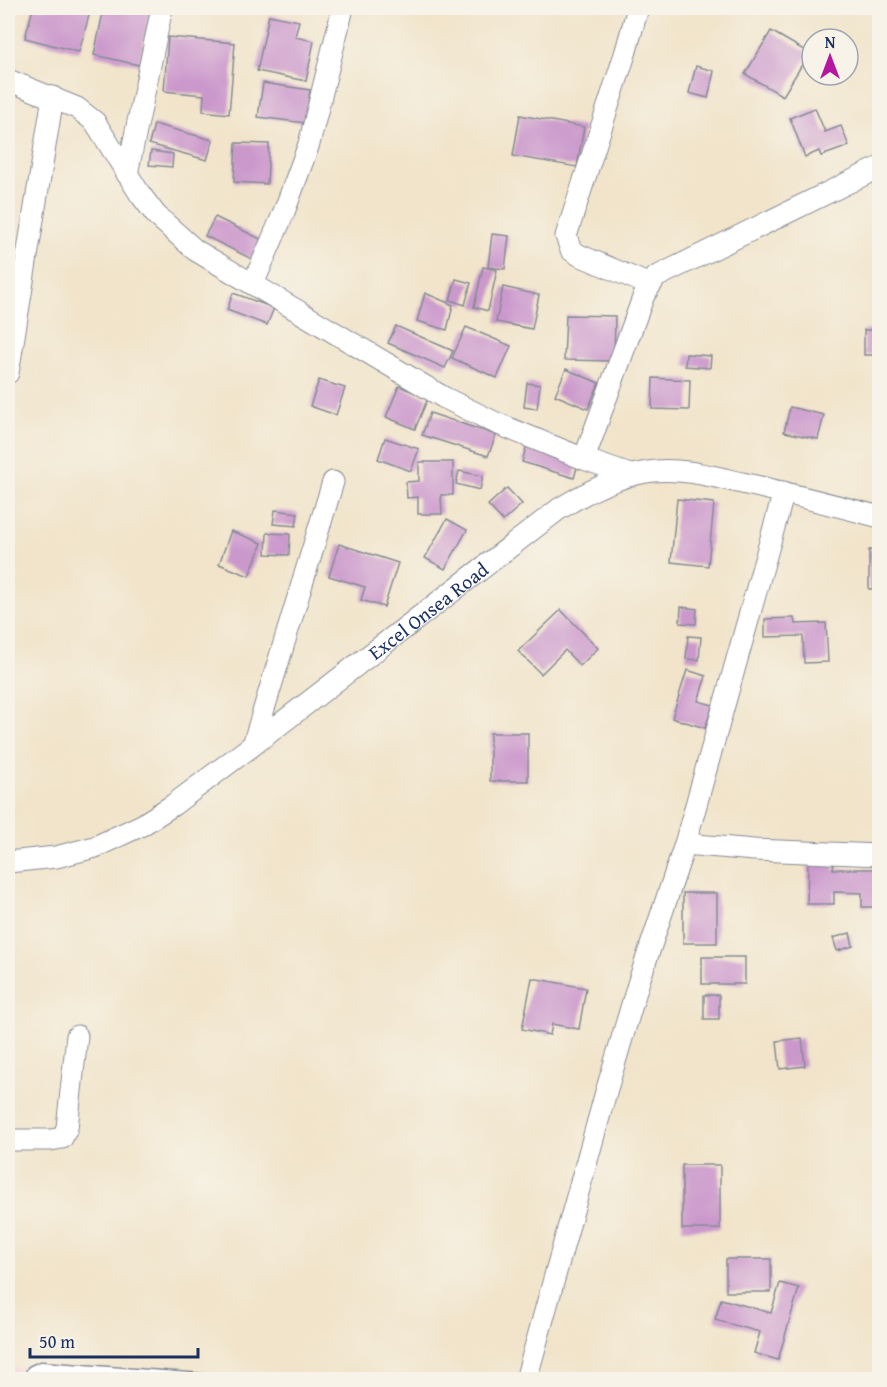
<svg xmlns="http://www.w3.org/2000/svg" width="887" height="1387" viewBox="0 0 887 1387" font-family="'Gentium Book Plus',serif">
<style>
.built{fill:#f5cfdc}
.building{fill:#cb98cc}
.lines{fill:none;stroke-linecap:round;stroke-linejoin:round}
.lane-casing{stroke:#868a94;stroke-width:13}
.street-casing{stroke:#868a94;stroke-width:23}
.lane{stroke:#fff;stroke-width:10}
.street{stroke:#fff;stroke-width:21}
.labels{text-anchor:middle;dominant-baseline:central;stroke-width:5;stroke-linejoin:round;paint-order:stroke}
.street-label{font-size:20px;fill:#1b2f5e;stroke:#f7f3e8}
</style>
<rect width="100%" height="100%" fill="#f7f3e8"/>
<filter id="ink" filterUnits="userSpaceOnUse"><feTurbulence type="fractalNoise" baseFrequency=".0167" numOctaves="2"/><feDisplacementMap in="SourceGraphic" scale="12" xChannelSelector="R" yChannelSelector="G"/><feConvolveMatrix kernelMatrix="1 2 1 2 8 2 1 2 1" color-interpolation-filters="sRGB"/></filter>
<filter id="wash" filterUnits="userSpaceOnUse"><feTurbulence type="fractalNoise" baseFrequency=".008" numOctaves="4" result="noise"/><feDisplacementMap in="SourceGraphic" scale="24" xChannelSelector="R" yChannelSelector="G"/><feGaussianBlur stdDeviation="1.35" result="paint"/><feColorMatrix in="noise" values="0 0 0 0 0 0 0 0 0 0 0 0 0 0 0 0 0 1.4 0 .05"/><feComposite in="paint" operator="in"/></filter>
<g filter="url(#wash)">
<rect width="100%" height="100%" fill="#f1e4ca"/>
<path class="built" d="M13 1367 76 1379 8 1380Z"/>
<g id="blocks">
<g class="building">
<path d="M33 8H91L79 52 25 38Z"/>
<path d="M104 8H151L139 65 94 55Z"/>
<path d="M269 15 299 21 295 37 314 41 306 81 257 71Z"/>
<path d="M771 31 809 53 783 96 745 74Z"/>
<path d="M168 37 235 43 229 114 203 111 204 95 164 91Z"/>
<path d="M696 66 714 71 708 98 689 93Z"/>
<path d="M263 83 310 90 305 123 258 117Z"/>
<path d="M815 108 825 132 841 126 849 146 821 156 819 151 805 157 790 118Z"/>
<path d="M520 115 584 127 577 167 513 156Z"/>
<path d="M154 124 213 140 207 160 149 144Z"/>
<path d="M236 143 269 144 267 184 234 182Z"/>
<path d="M151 151 173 154 172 167 149 165Z"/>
<path d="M215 217 269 243 260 263 205 236Z"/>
<path d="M492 234 509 236 505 269 488 267Z"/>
<path d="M483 267 497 270 488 311 474 307Z"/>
<path d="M456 279 471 283 465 305 450 300Z"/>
<path d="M503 287 539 295 532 329 496 322Z"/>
<path d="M233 293 274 308 267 325 227 310Z"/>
<path d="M425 293 453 305 447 330 417 321Z"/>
<path d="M566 315 615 316 614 361 564 360Z"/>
<path d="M396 326 453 351 445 368 388 343Z"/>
<path d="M466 327 511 346 497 378 452 358Z"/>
<rect x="864" y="330" width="16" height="25"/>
<path d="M686 354 711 356 710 368 685 366Z"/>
<path d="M566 369 599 383 588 409 555 395Z"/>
<path d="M653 378 690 380 689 410 652 409Z"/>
<path d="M319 380 345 388 336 415 310 406Z"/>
<path d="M527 383 540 385 537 409 524 407Z"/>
<path d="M399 386 428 398 415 429 386 417Z"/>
<path d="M790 407 824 415 818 439 784 432Z"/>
<path d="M430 413 496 435 488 456 422 435Z"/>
<path d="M385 438 419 449 411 471 378 459Z"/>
<path d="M527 444 579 460 574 478 522 462Z"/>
<path d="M419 462H453V495H441L442 514H418V497L407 498 406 482 419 481Z"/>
<path d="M459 471 483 476 480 490 456 484Z"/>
<path d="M507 488 522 504 503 521 488 505Z"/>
<path d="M677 499 714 503 708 566 671 562Z"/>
<path d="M275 510 298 513 296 526 273 524Z"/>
<path d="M447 519 467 530 445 569 425 558Z"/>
<path d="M231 531 262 543 249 576 219 564Z"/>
<path d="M267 533 290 534 289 555 266 554Z"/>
<path d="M339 544 398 563 384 607 361 600 365 587 329 576Z"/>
<rect x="869" y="550" width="11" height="39"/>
<path d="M681 607 697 609 696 624 680 623Z"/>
<path d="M561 610 598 648 580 666 565 650 541 674 518 651Z"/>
<path d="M794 618 795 624 826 623 828 662 804 663 803 636 765 637V619Z"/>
<path d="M688 636 701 637 699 660 686 659Z"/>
<path d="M687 670 706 676 698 701 713 705 705 728 672 718Z"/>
<rect x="490" y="733" width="38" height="48"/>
<path d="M808 860 834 861 833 869H880V907H862V893L834 892V904H807Z"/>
<rect x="683" y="893" width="34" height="50"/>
<path d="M850 933 853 946 837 951 833 938Z"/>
<rect x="702" y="957" width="43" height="27"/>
<path d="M532 978 586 988 579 1029 552 1024 550 1035 522 1029Z"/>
<rect x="704" y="995" width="15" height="24"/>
<path d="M802 1038 805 1066 780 1069 777 1041Z"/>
<rect x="682" y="1165" width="38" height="64"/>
<rect x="726" y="1259" width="45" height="33"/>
<path d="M780 1283 799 1288 778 1360 754 1353 760 1332 715 1320 721 1299 771 1313Z"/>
</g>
</g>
</g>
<g filter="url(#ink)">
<use href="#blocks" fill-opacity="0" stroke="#868a94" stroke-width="1.5"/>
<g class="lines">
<g class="lane-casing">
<path id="lane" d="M29 1380 32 1371 41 1367 202 1379"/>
</g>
<g class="street-casing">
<g id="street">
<path d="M638 8 625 54 566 236 571 250 579 255 650 285"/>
<path d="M8 80 77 108 95 122 140 194 156 215 195 250 443 397 496 423 584 459 630 475"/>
<path d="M127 174 162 8"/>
<path d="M253 284 284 212 309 144 343 8"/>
<path d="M8 373 53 97"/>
<path d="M584 459 644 295 656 277 880 167"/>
<path d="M253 745 333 482"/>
<path d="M685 844 754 850 880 855"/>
<path id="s1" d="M8 862 56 857 95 847 142 825 173 805 253 745 559 509C586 492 615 477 647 472 679 467 711 476 742 483 788 493 834 505 880 517"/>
<path d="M8 1140H51L62 1138 67 1128 77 1036"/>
<path d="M526 1380 606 1092 639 981 685 844 784 492"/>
</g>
</g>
<use href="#lane" class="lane"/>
<use href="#street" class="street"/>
</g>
</g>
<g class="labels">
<g class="street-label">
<text stroke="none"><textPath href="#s1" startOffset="498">Excel Onsea Road</textPath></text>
</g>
</g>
<rect width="887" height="1387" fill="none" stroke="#f7f3e8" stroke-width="30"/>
<g transform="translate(830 57)"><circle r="28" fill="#f7f3e8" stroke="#9fa5b1" stroke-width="1.5"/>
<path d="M0-4.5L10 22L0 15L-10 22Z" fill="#b5179e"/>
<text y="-9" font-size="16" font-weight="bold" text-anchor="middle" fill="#1b2f5e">N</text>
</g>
<path d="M30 1348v9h168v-9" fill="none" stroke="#1b2f5e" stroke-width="3"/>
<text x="39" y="1348" font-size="18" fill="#1b2f5e" stroke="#f7f3e8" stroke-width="4.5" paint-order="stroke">50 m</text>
</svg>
